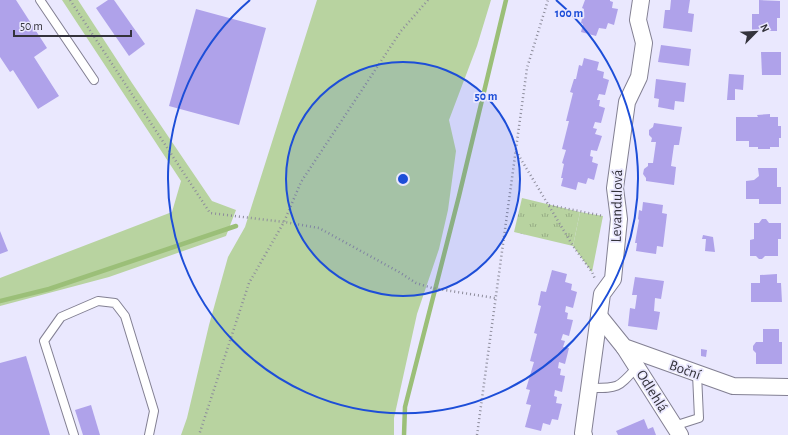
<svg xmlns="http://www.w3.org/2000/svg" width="788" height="435" viewBox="0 0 788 435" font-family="'Alegreya Sans',sans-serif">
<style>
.green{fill:#b8d3a0}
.park{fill:url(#park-tufts)}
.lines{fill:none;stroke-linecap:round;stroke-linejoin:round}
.stream{stroke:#9bbf78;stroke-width:4.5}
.building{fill:#afa2ea}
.service-casing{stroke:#838093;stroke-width:10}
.minor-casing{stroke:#838093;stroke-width:18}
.path{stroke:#8d8c9b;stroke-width:2.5;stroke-dasharray:1 3;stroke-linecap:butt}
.service{stroke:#fff;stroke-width:8}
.minor{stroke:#fff;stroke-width:16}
.ring{fill:none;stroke:#1d4ed8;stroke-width:2}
.labels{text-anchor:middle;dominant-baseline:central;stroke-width:3.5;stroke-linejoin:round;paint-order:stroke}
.street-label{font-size:15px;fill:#34333c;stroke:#eae8fe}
.centre{fill:#1d4ed8;stroke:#eae8fe;stroke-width:2}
.ring-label{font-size:12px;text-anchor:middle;font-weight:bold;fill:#1d4ed8;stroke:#eae8fe;stroke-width:3.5;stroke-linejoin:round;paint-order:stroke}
</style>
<defs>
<pattern id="park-tufts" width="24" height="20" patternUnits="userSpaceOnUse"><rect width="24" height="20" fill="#b8d3a0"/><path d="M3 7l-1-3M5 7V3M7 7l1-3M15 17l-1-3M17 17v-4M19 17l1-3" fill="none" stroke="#96ac84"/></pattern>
</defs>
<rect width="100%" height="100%" fill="#eae8fe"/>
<g class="green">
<path d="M62 0H78L132 83 212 201 236 210 226 236 109 277 0 306V278L172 212 181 181Z"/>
<path d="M317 0H491L477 46 449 120 456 151 448 210 439 249 417 314 394 418V435H181L187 418 209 325 228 257 245 227Z"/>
<path d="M580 212 603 216 592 272 573 246Z"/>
</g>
<path class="park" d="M522 198 580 212 573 246 514 232Z"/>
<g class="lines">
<g class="stream">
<path d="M0 301 49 289 236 226"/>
<path d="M404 435 405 407 459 196 506 0"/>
</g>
</g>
<g class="building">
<path d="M0 0H16L47 48 34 57 59 96 38 109 13 70 10 72 0 57Z"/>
<path d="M108 0H114L145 44 129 56 96 8Z"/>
<path d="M585 0H610V1L613 2 612 8 618 9 614 25 608 23 606 29 599 28 596 36 581 32 583 24 581 23 584 9 582 8Z"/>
<path d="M671 0H690L688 13 694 14 692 32 663 28 665 10H670Z"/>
<path d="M759 0 780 1V18H777V31H752V14H759Z"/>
<path d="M196 9 266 28 239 125 169 106Z"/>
<path d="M661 45 691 49 689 66 658 62Z"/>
<path d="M761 52H781V75H762Z"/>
<path d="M584 58 599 62 597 70 604 72 603 78 609 80 605 95 599 94 597 100H600L599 106 605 108 601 123 595 122 593 128 597 129 595 134 602 136 597 151 591 150 590 156 593 157 592 162 598 164 594 180 588 178 586 184 578 182 576 190 561 186 563 178H561L564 164 562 163 566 150 562 149 569 121H566L573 93 570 92 574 79H576L579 65 582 66Z"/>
<path d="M729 74 744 75 743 90 735 89V100H727Z"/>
<path d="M656 79 686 83 684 102 675 101 674 110 658 107 659 99 654 98Z"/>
<path d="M770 114V117H778V126H781V138H779V147H770V149H758V147H749V141H736V117H758L757 115Z"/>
<path d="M654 123 682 127 679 145H674L671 166 676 167 674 185 646 181V178L643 174 644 169 648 166V163H653L656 142H651L652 138 649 135V130L653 127Z"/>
<path d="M758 168H777V187H781V204H759V199H746V181L754 180 759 176Z"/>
<path d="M643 202 663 205 662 213 667 214 663 247 657 246 656 254 636 251 637 243H635L639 220 638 219 639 210 642 211Z"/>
<path d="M762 219H766L769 223H781V239H778V256H765L762 259H759L756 256H750V240L754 239V223H759Z"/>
<path d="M0 231 8 251 0 254Z"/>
<path d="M703 235 713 237 715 252 705 251 706 239H702Z"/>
<path d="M552 270 567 274 565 282 572 284 571 290 577 292 573 308 566 306 565 312 568 313 567 319 573 320 569 336 563 334 561 340 565 341 563 347 569 348 565 364 559 362 558 368 561 369 560 375 565 376 562 392 555 390 554 396 557 397 556 403 562 404 558 420 552 419 550 425 543 423 541 431 525 427 531 405 526 404 530 390 526 389 534 362 530 361 537 334 534 333 541 306 538 305 541 291 546 292Z"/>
<path d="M777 274V283H781L782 302H751V283H760V275Z"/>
<path d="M635 277 664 281 661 299 655 298 654 311 660 312 657 330 628 326 630 308 635 309 637 295H632Z"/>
<path d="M763 329H779V342H782V364H756V353L753 350V346L756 342H763Z"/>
<path d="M701 349 707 350 706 357 701 356Z"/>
<path d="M26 356 50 435H0V363Z"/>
<path d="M91 405 100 435H83L75 410Z"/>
<path d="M644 419 648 429 653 427 656 435H618L616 431Z"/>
</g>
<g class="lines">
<g class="service-casing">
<g id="service">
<path d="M40 0 94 80"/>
<path d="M589 388C619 388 617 389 637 367"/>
<path d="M674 426 699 418 697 374"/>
<path d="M74 435 44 341 61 317 98 301 115 303 125 316 154 411 149 435"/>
</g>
</g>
<g class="minor-casing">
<g id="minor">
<path d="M599 316 624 347 733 386 788 387"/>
<path d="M624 347 680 435"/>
<path d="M584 435 583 433 602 294 613 279 619 219 615 188 627 102 639 77 644 43 638 20 641 0"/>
</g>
</g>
<g class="path">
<path d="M70 0 210 213 284 222 249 283 199 435"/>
<path d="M428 0 401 31 301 182 284 222 319 228 399 272 416 283 432 288 495 298"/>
<path d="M516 151 573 246 592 272 595 279"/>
<path d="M549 205 603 216"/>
<path d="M477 435 527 68 548 0"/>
</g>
<use href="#service" class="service"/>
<use href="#minor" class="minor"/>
</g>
<circle cx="403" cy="179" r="117" fill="#1d4ed8" fill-opacity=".12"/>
<g class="ring">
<circle cx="403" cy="179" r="117"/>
<path d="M556 0A235 235 0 1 1 250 0"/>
</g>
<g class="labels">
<g class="street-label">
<text transform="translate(617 206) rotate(-89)">Levandulová</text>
<text transform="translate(685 370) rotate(20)">Boční</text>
<text transform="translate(652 391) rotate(58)">Odlehlá</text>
</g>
</g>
<circle cx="403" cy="179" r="6" class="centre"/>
<g class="ring-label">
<text x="569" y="17">100 m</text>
<text x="486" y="100">50 m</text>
</g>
<g transform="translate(756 32) rotate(66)" stroke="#eae8fe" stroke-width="3" paint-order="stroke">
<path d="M0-3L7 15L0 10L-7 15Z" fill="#34333c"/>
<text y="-6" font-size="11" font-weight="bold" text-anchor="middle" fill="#34333c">N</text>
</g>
<path d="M14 30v6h117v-6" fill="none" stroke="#34333c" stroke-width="2"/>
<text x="20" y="30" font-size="12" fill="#34333c" stroke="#eae8fe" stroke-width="3" paint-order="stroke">50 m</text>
</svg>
